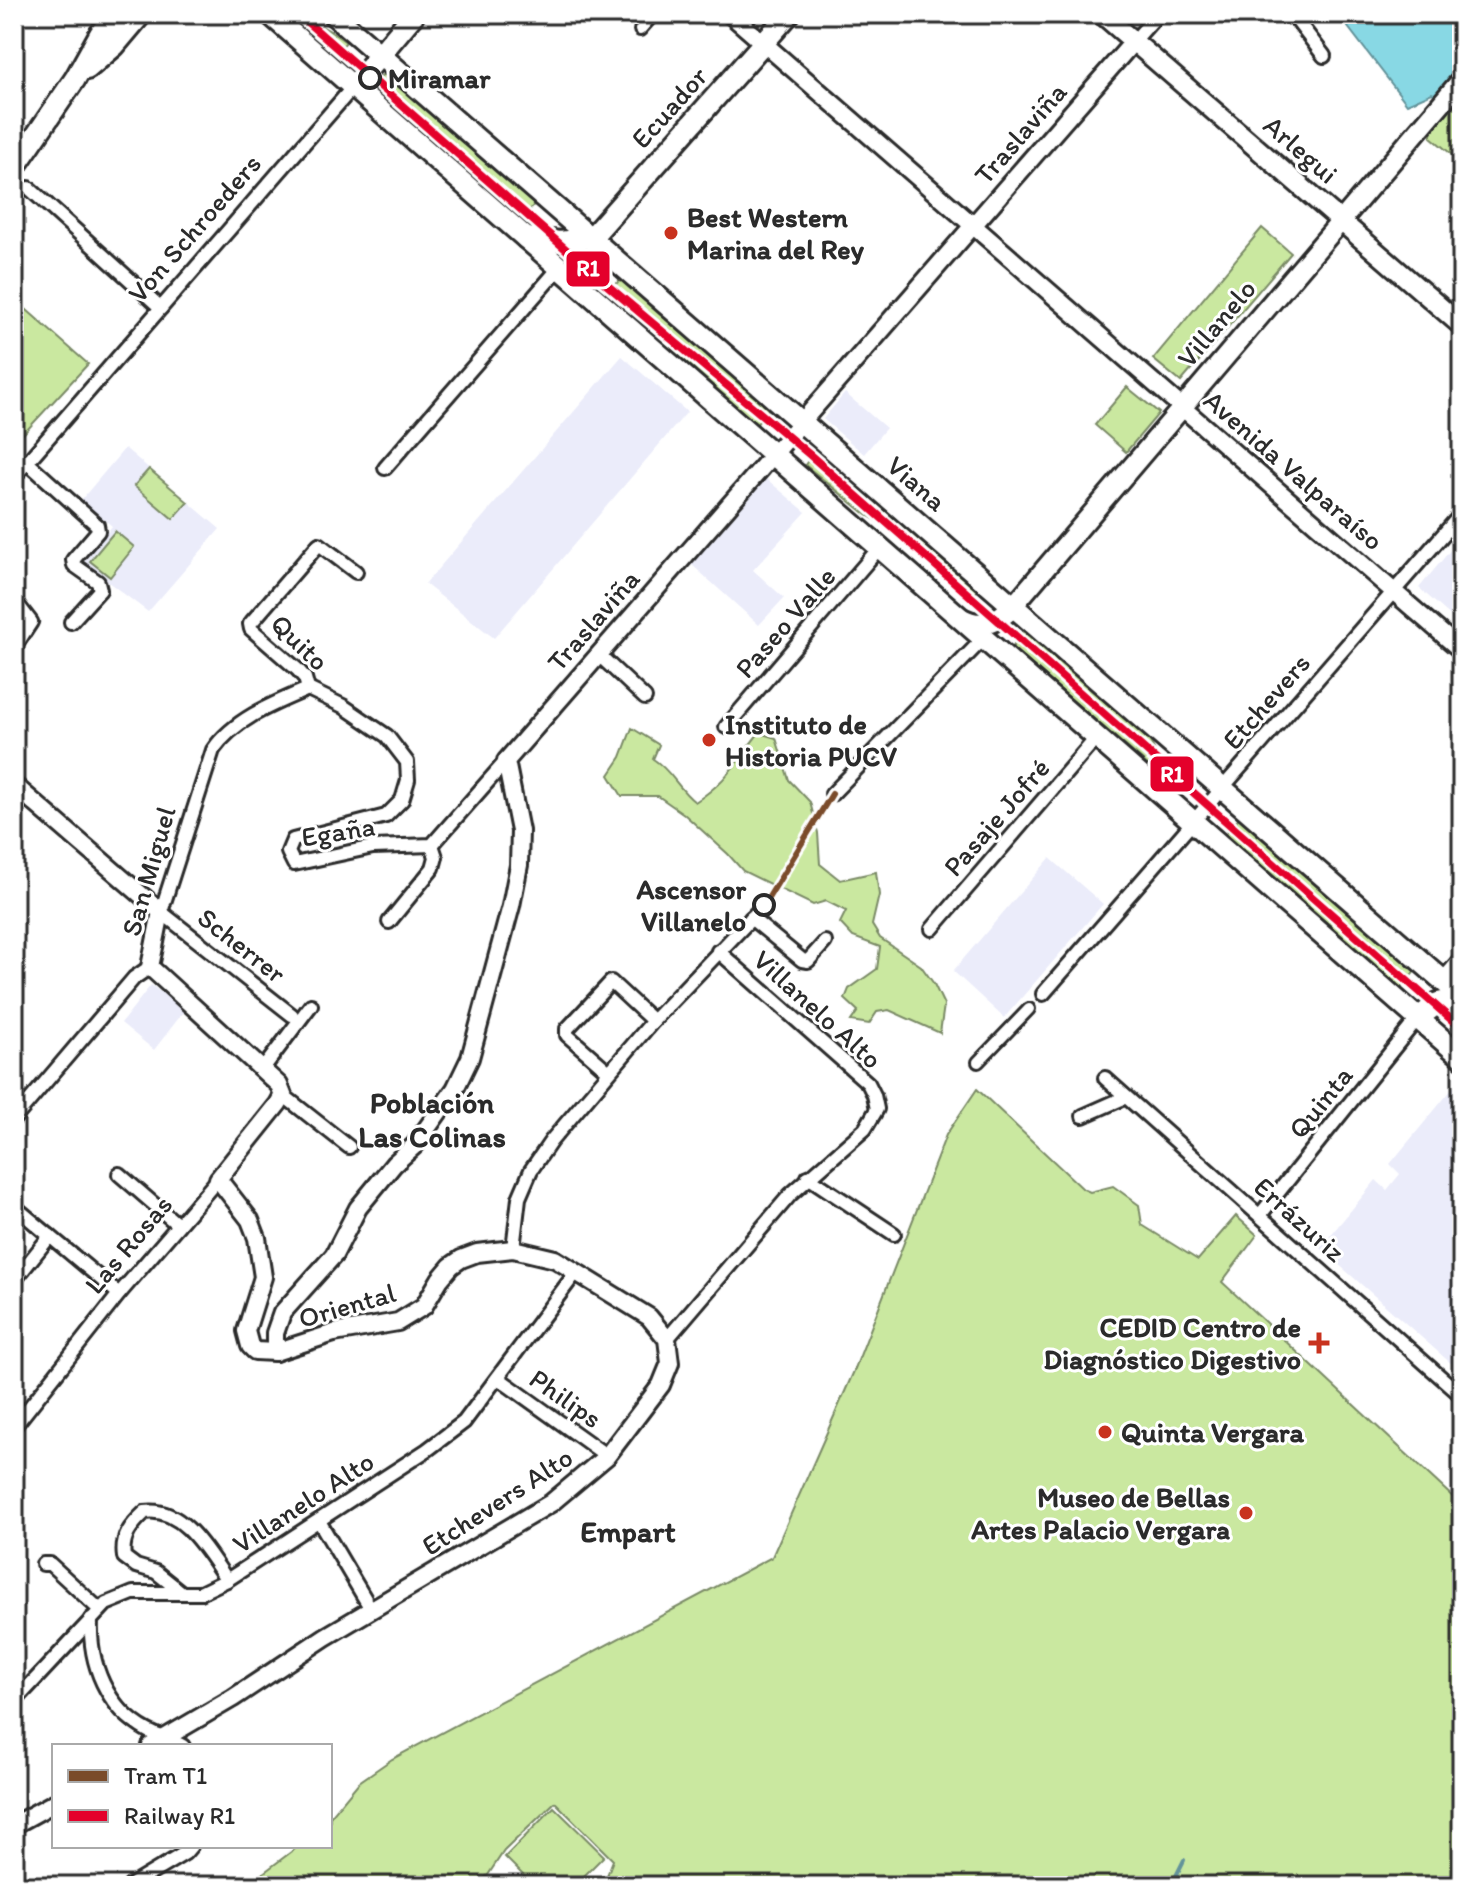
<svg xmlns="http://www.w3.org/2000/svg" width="1476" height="1900" viewBox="0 0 1476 1900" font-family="Itim,sans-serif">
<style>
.built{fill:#ebecfa}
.green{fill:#cae8a0;stroke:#7a8a66;stroke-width:2}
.water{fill:#88d8e4;stroke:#63939a;stroke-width:2}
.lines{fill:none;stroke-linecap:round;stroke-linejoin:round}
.stream{stroke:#63939a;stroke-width:4}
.pedestrian-casing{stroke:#2b2b2b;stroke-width:16}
.minor-casing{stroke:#2b2b2b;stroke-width:18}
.tertiary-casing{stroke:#2b2b2b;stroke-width:22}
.secondary-casing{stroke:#2b2b2b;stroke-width:24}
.primary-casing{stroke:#2b2b2b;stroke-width:26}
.pedestrian{stroke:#fff;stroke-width:10}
.minor{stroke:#fff;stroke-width:12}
.tertiary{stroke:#fff;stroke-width:16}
.secondary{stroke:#fff;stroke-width:18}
.primary{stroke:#fff;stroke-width:20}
.rail-casing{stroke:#2b2b2b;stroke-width:7}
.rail{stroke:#fff;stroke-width:4;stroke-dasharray:12;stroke-linecap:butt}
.rail-1-casing{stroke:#fff;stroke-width:14}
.rail-1{stroke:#e4002b;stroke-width:8}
.tram-1-casing{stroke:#fff;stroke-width:12}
.tram-1{stroke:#7a4b2a;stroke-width:6}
.stop-dot{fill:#fff;stroke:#2b2b2b;stroke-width:4}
.poi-dot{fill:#c8321e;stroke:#fff;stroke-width:3}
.labels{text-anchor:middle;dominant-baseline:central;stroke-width:6;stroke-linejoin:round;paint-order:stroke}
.stop-label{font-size:28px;font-weight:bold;fill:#2b2b2b;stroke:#fff;text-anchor:start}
.street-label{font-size:28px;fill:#2b2b2b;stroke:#fff}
.poi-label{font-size:28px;font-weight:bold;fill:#2b2b2b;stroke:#fff;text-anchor:start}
.neighbourhood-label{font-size:30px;font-weight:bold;fill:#2b2b2b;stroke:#fff}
.line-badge{stroke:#fff;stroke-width:3}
.badge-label{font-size:22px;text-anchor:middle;font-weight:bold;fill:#fff}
</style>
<rect width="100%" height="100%" fill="#fff"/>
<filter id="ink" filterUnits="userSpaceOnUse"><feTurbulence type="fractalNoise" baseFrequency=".0125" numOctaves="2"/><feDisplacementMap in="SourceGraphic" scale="16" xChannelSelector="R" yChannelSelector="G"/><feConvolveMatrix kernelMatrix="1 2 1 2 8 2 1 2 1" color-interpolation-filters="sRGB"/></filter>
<g filter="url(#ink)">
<g class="built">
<path d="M622 356 687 412 494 638 425 584Z"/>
<path d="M845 393 886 428 864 454 823 419Z"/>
<path d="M125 448 220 529 148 612 83 563 112 526 81 500Z"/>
<path d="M764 477 806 512 753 570 784 598 759 625 691 564 713 535Z"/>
<path d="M1462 536V626L1419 588Z"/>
<path d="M1050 858 1103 904 1004 1018 953 971Z"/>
<path d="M151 985 185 1010 154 1050 121 1023Z"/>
<path d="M1457 1083 1462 1087V1373L1320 1248 1376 1180 1387 1190 1400 1174 1390 1164Z"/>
</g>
<g class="green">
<path d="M285 14C304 14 330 30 346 42L334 56Z"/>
<path d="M385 72 535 203 529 211 436 130 407 118 370 87Z"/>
<path d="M1462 97V163L1431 137V127Z"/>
<path d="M1262 228 1291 253 1181 382 1153 359Z"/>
<path d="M621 278 770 407 756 425 607 296Z"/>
<path d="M19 303 88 364 14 444V309Z"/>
<path d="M1127 387 1159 413 1126 452 1095 425Z"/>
<path d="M820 449 978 584 976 594 969 600 891 530 867 515 805 465 813 453Z"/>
<path d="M149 469 188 502 173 519 134 486Z"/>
<path d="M115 531 134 547 110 577 90 561Z"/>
<path d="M1025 629 1144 730 1156 753 1192 786 1179 792 1012 648Z"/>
<path d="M632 728 659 745 653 759C672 771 678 789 695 802 728 781 736 761 759 733L776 738 789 780 810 802 818 833 820 864 840 880 876 872 879 895 872 925 880 938 921 966 934 984 944 1005 940 1033 889 1010 877 1012 869 1024 851 1021 858 1011 845 999 849 989 877 969 880 947 853 937 840 923 846 911 826 901 813 905 743 871 728 854 684 814 658 796H622L609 775 621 757Z"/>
<path d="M1240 816 1416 970 1401 988 1226 834Z"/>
<path d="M977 1089 1083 1189 1090 1192 1113 1186 1139 1205 1142 1225 1198 1260 1236 1216 1257 1235 1222 1282 1456 1500 1462 1493V1886H603L613 1860 555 1802 504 1851 488 1875 474 1886H246L299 1846H330V1817L359 1782 392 1759 772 1557 854 1371 946 1135Z"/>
<path d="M554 1807 604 1856 574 1886H534L505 1857Z"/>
</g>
<path class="water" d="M1338 14H1462V97L1454 104 1432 93 1407 104Z"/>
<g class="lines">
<path class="stream" d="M1171 1886 1184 1860"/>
<g class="pedestrian-casing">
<g id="pedestrian">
<path d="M640 30 654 14"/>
<path d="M978 1062 1029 1009"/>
</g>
</g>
<g class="minor-casing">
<g id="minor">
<path d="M1292 14 1324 56"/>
<path d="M1134 41 1158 14"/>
<path d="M29 188 161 308"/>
<path d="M27 462 97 525 98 531 73 560 74 565 98 582 100 590 71 622"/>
<path d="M385 468 560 267"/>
<path d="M14 477 353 87"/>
<path d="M14 600 31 622 14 648"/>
<path d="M598 654 645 698"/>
<path d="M308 689 343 706 387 736 407 762 408 780 402 800 386 816 293 840 288 852 294 864 373 847 432 845 506 761"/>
<path d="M308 689 305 678 298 670 251 629 250 624 319 544 356 572"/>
<path d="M726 727 880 547"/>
<path d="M832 794 984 638"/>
<path d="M751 918 802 960 808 961 825 942"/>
<path d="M389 922 433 868 436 857 432 845"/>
<path d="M932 929 1097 737"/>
<path d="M1442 980 1462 957"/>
<path d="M1043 994 1462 513"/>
<path d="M292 1015 161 912 213 750C234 719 275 703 308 689"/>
<path d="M262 1070 311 1005"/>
<path d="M608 1071 567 1035V1029L611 982 653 1021"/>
<path d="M1105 1078 1462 1396"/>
<path d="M283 1095 349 1147"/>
<path d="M1083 1116 1126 1097"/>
<path d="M14 1119 134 978 150 967"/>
<path d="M119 1174 178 1225"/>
<path d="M808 1177 894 1234"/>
<path d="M14 1206 119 1294"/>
<path d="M1260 1215 1418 1018"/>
<path d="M513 1249 519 1198 531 1170 551 1141 653 1021 764 905"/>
<path d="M14 1281 50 1236"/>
<path d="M667 1339 790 1195 865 1129 877 1109 874 1095 868 1083 718 951"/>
<path d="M498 1378 607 1456"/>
<path d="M14 1427 119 1294 218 1179"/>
<path d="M319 1521 371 1609"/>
<path d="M43 1564H50L100 1610"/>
<path d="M181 1592 156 1572 136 1566 124 1557C121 1537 131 1525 145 1512 183 1506 208 1553 227 1580"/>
<path d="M91 1619C89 1664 106 1708 148 1731 159 1737 171 1740 183 1746"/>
<path d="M14 1702 106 1604 133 1593H200L227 1580 427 1450 464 1422 577 1271"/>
<path d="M130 1886 185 1853 191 1846"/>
</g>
</g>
<g class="tertiary-casing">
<g id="tertiary">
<path d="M730 14 1462 651"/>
<path d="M14 785 161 912 150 967 279 1085 283 1095 278 1104 218 1179 250 1220 257 1238 263 1277 246 1331 250 1346 255 1351 275 1352 334 1333 398 1322 424 1306 440 1279 451 1266 461 1259 477 1253 513 1249 555 1259 649 1317 667 1339 670 1363 661 1385 607 1456 551 1503 325 1637 233 1698 151 1746"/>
<path d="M275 1352V1333L282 1313 334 1255 358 1208 394 1164 415 1145 455 1089 470 1058 511 906 519 865 520 831 506 761 1134 41"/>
<path d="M14 1825 54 1803"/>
</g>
</g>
<g class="secondary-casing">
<g id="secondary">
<path d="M1102 14 1462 326"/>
<path d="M1014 605 1462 79"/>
</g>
</g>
<g class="primary-casing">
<g id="primary">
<path d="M270 14 1462 1057"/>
<path d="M333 14 1462 997"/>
<path d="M87 69 114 46 141 14"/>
<path d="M353 87 414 14"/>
<path d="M14 168 75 79 100 34 116 14"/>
<path d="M526 238 560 242 591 238"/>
<path d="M591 238 789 14"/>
<path d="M962 619C983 630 999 621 1014 605"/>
<path d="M1418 1018 1438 1003 1462 998"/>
</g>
</g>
<use href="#pedestrian" class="pedestrian"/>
<use href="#minor" class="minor"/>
<use href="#tertiary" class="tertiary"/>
<use href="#secondary" class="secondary"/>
<use href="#primary" class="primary"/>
<g class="rail-casing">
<path id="rail" d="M764 905 832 794"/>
</g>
<use href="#rail" class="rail"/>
<g class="rail-1-casing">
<path id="rail-1" d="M298 14 601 280 810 455 1462 1029"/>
</g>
<use href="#rail-1" class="rail-1"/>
<g class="tram-1-casing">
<path id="tram-1" d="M764 905 832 794"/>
</g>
<use href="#tram-1" class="tram-1"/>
</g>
</g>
<g class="stop-dot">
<circle cx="370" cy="78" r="10"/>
<circle cx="764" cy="905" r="10"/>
</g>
<g class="poi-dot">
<circle cx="671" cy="233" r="8"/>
<circle cx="709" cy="740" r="8"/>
<path d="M1315 1331h8v8h8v8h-8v8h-8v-8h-8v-8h8z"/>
<circle cx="1105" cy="1432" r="8"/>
<circle cx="1246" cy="1513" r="8"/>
</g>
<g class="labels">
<g class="stop-label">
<text x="388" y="78">Miramar</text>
<text x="746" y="889" text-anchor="end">Ascensor<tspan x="746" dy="32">Villanelo</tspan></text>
</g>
<g class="street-label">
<text transform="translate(669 107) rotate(-48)">Ecuador</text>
<text transform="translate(1020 133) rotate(-49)">Traslaviña</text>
<text transform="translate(1301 149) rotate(41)">Arlegui</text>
<text transform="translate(194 228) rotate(-49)">Von Schroeders</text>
<text transform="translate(1216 323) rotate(-50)">Villanelo</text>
<text transform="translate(1294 470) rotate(41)">Avenida Valparaíso</text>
<text transform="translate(917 483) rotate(41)">Viana</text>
<text transform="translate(593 620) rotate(-49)">Traslaviña</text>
<text transform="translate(785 622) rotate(-49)">Paseo Valle</text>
<text transform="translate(300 642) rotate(44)">Quito</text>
<text transform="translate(1266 701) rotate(-49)">Etchevers</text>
<text transform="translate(996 817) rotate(-49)">Pasaje Jofré</text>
<text transform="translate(338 831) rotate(-9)">Egaña</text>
<text transform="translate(148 871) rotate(-74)">San Miguel</text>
<text transform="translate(242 945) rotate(38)">Scherrer</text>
<text transform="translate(818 1009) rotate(42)">Villanelo Alto</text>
<text transform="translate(1320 1102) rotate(-51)">Quinta</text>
<text transform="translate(1300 1219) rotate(42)">Errázuriz</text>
<text transform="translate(128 1244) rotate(-50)">Las Rosas</text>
<text transform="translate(347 1305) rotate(-16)">Oriental</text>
<text transform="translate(566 1398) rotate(35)">Philips</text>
<text transform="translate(497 1501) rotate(-33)">Etchevers Alto</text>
<text transform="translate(303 1502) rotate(-33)">Villanelo Alto</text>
</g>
<g class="poi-label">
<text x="687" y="217">Best Western<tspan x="687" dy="32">Marina del Rey</tspan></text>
<text x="725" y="724">Instituto de<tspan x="725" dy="32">Historia PUCV</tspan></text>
<text x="1301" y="1327" text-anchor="end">CEDID Centro de<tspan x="1301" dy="32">Diagnóstico Digestivo</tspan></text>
<text x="1121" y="1432">Quinta Vergara</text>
<text x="1230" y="1497" text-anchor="end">Museo de Bellas<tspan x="1230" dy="32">Artes Palacio Vergara</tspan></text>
</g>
<g class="neighbourhood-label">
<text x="432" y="1102">Población<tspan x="432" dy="34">Las Colinas</tspan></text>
<text x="628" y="1531">Empart</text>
</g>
</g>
<g class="line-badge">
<rect x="565" y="250" width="46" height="38" rx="8" fill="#e4002b"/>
<rect x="1149" y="755" width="46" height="38" rx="8" fill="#e4002b"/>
</g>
<g class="badge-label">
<text x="588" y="276">R1</text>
<text x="1172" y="782">R1</text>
</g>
<rect width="1476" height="1900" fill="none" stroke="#fff" stroke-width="48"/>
<rect x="24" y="24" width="1428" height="1852" fill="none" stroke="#2b2b2b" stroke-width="3" filter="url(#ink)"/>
<rect x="52" y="1744" width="280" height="104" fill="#ffffff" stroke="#aaaaaa" stroke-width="2"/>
<rect x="68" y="1770" width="40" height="12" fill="#7a4b2a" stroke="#aaaaaa" stroke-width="2"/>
<text x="124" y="1784" font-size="24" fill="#2b2b2b">Tram T1</text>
<rect x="68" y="1810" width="40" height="12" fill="#e4002b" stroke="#aaaaaa" stroke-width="2"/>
<text x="124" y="1824" font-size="24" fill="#2b2b2b">Railway R1</text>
</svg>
